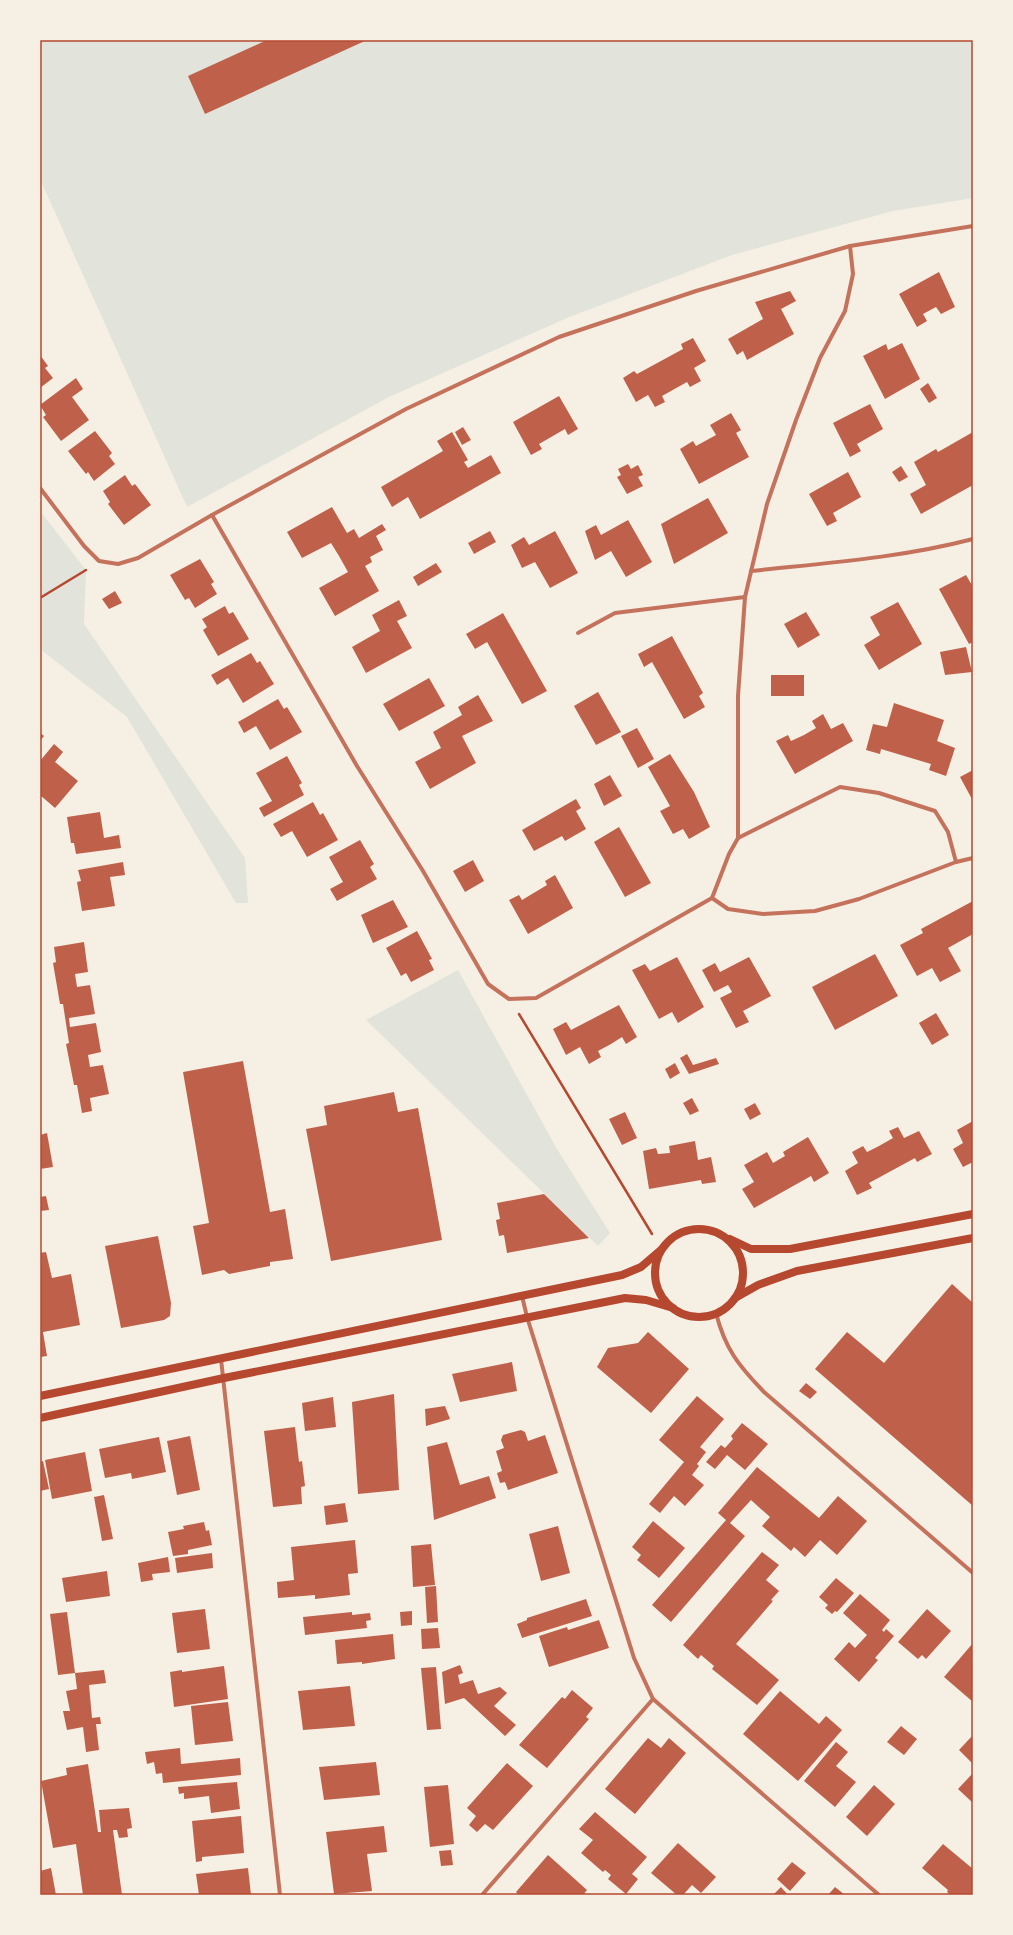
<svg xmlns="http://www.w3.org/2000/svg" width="1013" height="1935" viewBox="0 0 1013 1935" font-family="'Sofia Sans Condensed',sans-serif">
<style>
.green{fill:#e2e4dc}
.building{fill:#bf614a}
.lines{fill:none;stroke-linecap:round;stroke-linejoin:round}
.path{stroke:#b5482f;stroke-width:2.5}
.minor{stroke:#c5725c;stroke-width:4}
.secondary{stroke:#b5482f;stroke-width:8}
.neatline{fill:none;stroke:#b5482f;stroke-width:1.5}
</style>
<rect width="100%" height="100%" fill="#f6efe4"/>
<g class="green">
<path d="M40 40H973V198L893 211 732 255 567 318 389 397 187 507 40 179Z"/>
<path d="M40 511 86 570 84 624 245 858 248 903H236L127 717 40 649Z"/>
<path d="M458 970 557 1149 610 1233 598 1246 366 1020Z"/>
</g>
<g class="building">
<path d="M267 40H367L205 114 188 76Z"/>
<path d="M939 272 955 307 941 314 936 307 923 314 927 321 917 327 899 294Z"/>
<path d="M790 291 796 301 781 309 794 334 747 360 743 351 737 355 728 339 763 319 755 302Z"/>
<path d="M693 338 706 361 694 368 701 381 690 387 687 382 662 396 665 402 655 407 648 395 636 402 623 378 634 371 637 374 683 349 681 344Z"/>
<path d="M902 343 920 379 885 399 863 356 886 344 888 350Z"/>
<path d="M40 355 48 366 45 368 53 378 40 388Z"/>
<path d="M76 378 83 389 72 397 89 420 61 441 43 417 46 415 40 405Z"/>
<path d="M928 383 937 398 929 403 920 389Z"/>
<path d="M559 396 578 429 568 435 565 429 539 444 542 449 531 455 513 422Z"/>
<path d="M870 404 883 429 857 444 861 451 850 457 833 423Z"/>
<path d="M731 413 741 430 736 433 749 457 699 484 680 449 693 441 696 446 716 435 710 425Z"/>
<path d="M463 427 471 440 462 445 455 432Z"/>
<path d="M95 431 112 453 109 456 115 464 94 481 88 472 86 474 68 451Z"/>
<path d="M452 432 468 460 464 462 468 468 491 455 501 473 420 519 408 497 392 507 381 487 443 451 437 441Z"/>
<path d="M973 432V485L921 514 910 494 926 485 914 462 936 449 938 452Z"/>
<path d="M628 464 631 469 638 465 643 475 638 477 643 486 627 494 617 477 621 475 618 469Z"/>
<path d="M901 466 908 477 899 482 892 472Z"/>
<path d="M848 472 861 497 833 513 837 521 827 526 809 494Z"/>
<path d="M125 475 132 486 135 484 151 505 124 525 108 504 110 502 103 491Z"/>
<path d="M708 498 728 533 674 564 661 524Z"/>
<path d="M332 507 347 533 354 529 359 538 382 524 386 530 376 536 383 550 370 557 372 562 365 566 379 591 335 616 319 588 348 572 339 556 331 543 302 558 287 532Z"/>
<path d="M628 520 652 562 626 577 611 551 595 560 585 531 596 525 601 535Z"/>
<path d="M490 531 496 542 474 554 468 543Z"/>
<path d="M555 531 578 573 550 588 535 562 522 568 511 545 524 537 529 545Z"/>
<path d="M200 559 214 582 211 584 217 594 195 608 189 598 185 600 170 575Z"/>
<path d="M436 563 442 572 418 586 413 577Z"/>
<path d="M966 575 973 587V642L969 644 939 589Z"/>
<path d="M115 591 122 603 109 609 102 599Z"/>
<path d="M399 600 407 616 397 621 412 648 366 673 352 647 380 631 372 615Z"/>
<path d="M898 602 922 644 879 670 864 645 880 635 870 617Z"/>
<path d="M225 606 229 614 233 612 249 639 218 656 203 630 207 627 202 619Z"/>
<path d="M806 612 820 635 798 648 784 624Z"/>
<path d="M503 613 547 691 522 704 487 642 475 649 466 634Z"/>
<path d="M672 636 703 693 699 696 705 707 684 719 652 662 644 667 638 654Z"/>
<path d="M966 647 972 672 945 675 940 652Z"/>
<path d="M251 653 257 663 260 661 274 684 243 703 228 678 217 685 211 675Z"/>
<rect x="771" y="675" width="33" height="21"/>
<path d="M429 678 445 706 399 731 383 704Z"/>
<path d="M598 692 621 732 596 745 574 706Z"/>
<path d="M478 695 493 721 462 736 476 763 430 789 415 762 441 748 433 732 462 715 458 707Z"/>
<path d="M278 699 284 709 287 707 302 732 270 750 256 726 244 733 238 722Z"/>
<path d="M894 703 944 720 937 741 955 748 946 776 929 770 931 764 881 749 880 754 866 750 873 724 887 727Z"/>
<path d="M823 714 831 729 843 723 853 741 795 774 776 741 788 735 791 741 804 735 816 728 812 721Z"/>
<path d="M637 728 654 759 638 768 621 736Z"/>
<path d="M40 733 44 736 40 741Z"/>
<path d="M54 744 63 752 55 762 78 781 55 808 40 795V761Z"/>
<path d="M670 754 694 792 710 827 689 839 683 829 673 834 660 811 670 806 648 767Z"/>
<path d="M287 756 302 783 299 785 304 795 264 817 259 808 272 801 256 773Z"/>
<path d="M973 770V801L960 777Z"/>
<path d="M610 775 622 796 604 806 594 784Z"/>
<path d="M576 799 581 808 576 811 586 829 565 841 562 836 534 851 522 830Z"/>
<path d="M313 802 320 815 323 813 338 840 307 857 292 831 281 837 273 824Z"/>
<path d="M100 812 104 838 119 835 121 848 76 854 74 843H71L67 817Z"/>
<path d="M619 827 651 883 625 897 594 842Z"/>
<path d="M360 840 374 864 370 867 377 879 337 901 330 889 343 882 329 857Z"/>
<path d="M473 860 484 881 465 892 453 871Z"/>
<path d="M123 862 125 875 110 877 115 906 82 911 77 882 81 881 78 870Z"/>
<path d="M555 875 573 908 528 934 509 900 519 895 522 900 547 885 545 881Z"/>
<path d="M393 900 408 927 373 943 361 915Z"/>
<path d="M973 901V934L948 948 961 971 940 982 932 968 917 976 900 945 923 933 921 929Z"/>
<path d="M417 931 432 959 429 960 434 970 411 982 406 973 401 976 386 948Z"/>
<path d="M84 942 88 972 75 974 77 987 90 985 95 1014 69 1018 70 1027 96 1023 101 1052 88 1055 90 1067 103 1065 109 1094 90 1098 92 1111 82 1113 77 1085H74L66 1044 69 1043 63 1004H60L53 963 56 962 54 947Z"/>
<path d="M875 954 898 996 835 1030 812 987Z"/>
<path d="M677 957 704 1007 678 1023 672 1012 659 1019 632 970 645 964 650 971Z"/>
<path d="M749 957 771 996 743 1011 749 1022 736 1028 720 998 732 992 728 985 714 992 702 970 715 963 720 972Z"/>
<path d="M619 1005 637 1037 626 1044 622 1037 611 1044 598 1051 601 1057 589 1064 580 1047 566 1055 553 1029 566 1022 571 1030Z"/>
<path d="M936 1013 949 1035 932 1045 919 1023Z"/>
<path d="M687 1054 693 1065 716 1058 719 1064 689 1074 680 1058Z"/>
<path d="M243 1061 270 1212 285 1209 293 1259 270 1262V1266L229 1274 224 1270 202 1275 193 1226 209 1223 183 1072Z"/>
<path d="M675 1063 680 1073 670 1079 665 1069Z"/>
<path d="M394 1092 398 1112 418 1108 442 1240 331 1261 306 1129 327 1125 324 1106Z"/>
<path d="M692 1098 699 1111 690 1115 683 1103Z"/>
<path d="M755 1103 761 1114 750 1120 744 1109Z"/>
<path d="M625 1112 637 1138 622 1145 609 1119Z"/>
<path d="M973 1121V1162L963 1167 953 1149 963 1143 957 1130Z"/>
<path d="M898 1127 904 1138 919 1131 932 1154 917 1162 915 1158 869 1183 872 1188 857 1195 845 1171 858 1163 852 1152 863 1146 867 1152 879 1146 893 1138 889 1131Z"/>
<path d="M47 1133 53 1167 40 1169V1135Z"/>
<path d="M808 1137 829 1173 814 1182 811 1176 754 1208 742 1189 754 1182 744 1165 767 1152 773 1163 785 1156 783 1152Z"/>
<path d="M695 1141 698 1160 711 1157 716 1182 702 1184 701 1180 649 1189 643 1151 656 1148 658 1154 670 1153 669 1146Z"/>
<path d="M544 1194 589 1238 507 1253 504 1235 499 1236 496 1220 500 1219 497 1203Z"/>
<path d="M46 1196 49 1210 40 1211V1197Z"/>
<path d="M158 1236 171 1303 170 1316 164 1320 121 1328 105 1246Z"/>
<path d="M46 1252 52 1278 71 1274 80 1325 43 1332 47 1356 40 1357V1253Z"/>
<path d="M952 1284 973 1303V1506L815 1369 847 1332 884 1363Z"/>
<path d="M648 1332 689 1369 651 1413 597 1367 608 1348 638 1343Z"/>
<path d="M512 1362 517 1391 460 1402 452 1374Z"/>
<path d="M806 1383 817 1392 810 1399 799 1391Z"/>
<path d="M394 1394 399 1490 358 1494 352 1402Z"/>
<path d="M697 1396 724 1419 700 1447 706 1452 697 1464 699 1466 692 1475 704 1485 685 1506 674 1496 660 1513 649 1504 684 1462 659 1440Z"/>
<path d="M333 1397 336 1427 305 1431 302 1403Z"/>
<path d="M445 1406 450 1419 426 1426 425 1409Z"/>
<path d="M742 1423 768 1444 745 1470 727 1455 715 1469 706 1462 721 1445 725 1448 733 1439 731 1436Z"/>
<path d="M295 1427 299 1462 302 1461 305 1486 301 1487 302 1504 273 1507 264 1431Z"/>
<path d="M521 1430 525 1432 528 1441 545 1435 558 1473 508 1490 505 1482 500 1483 497 1473 502 1471 496 1451 504 1448 501 1440 503 1435Z"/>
<path d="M190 1436 200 1490 177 1495 167 1441Z"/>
<path d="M159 1437 166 1472 132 1479 131 1473 105 1478 99 1449Z"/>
<path d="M447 1442 460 1485 489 1476 496 1498 434 1520 427 1447Z"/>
<path d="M85 1452 92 1491 52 1499 45 1460Z"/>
<path d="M43 1461 49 1489 40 1491V1462Z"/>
<path d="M757 1467 819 1518 838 1496 867 1521 837 1555 820 1540 805 1557 794 1547 791 1551 762 1526 770 1517 751 1500 730 1523 745 1536 671 1622 652 1605 726 1520 718 1513Z"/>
<path d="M104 1495 113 1539 102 1541 94 1497Z"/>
<path d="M345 1503 348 1522 326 1525 324 1506Z"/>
<path d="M653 1521 685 1548 659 1578 637 1560 641 1555 632 1547Z"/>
<path d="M204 1522 206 1531 209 1530 212 1545 188 1550V1554L173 1556 168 1532 184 1529 183 1526Z"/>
<path d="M558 1526 570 1573 541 1581 529 1534Z"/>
<path d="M355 1540 358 1573 348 1574 350 1595 315 1599V1595L278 1598 277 1582 294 1580 291 1547Z"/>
<path d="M431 1544 435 1585 413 1587 411 1546Z"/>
<path d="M762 1552 779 1565 766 1580 779 1591 771 1600 773 1601 736 1644 779 1680 757 1705 712 1669 714 1666 701 1655 698 1659 683 1645Z"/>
<path d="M212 1553 213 1568 177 1573 175 1558Z"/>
<path d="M168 1557 170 1572 152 1574 153 1580 141 1582 138 1563Z"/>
<path d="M107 1571 110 1596 66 1602 62 1578Z"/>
<path d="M836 1578 854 1593 837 1612 835 1611 832 1614 825 1608 828 1605 819 1597Z"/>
<path d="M436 1586 438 1622 427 1623 425 1587Z"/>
<path d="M860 1594 890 1620 882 1630 884 1632 886 1629 894 1636 875 1658 878 1660 859 1682 834 1659 849 1642 855 1648 867 1635 843 1613Z"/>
<path d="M586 1599 592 1616 522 1638 517 1624 527 1620V1618Z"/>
<path d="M205 1609 210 1649 177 1653 172 1613Z"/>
<path d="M927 1609 951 1631 926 1659 922 1655 918 1659 898 1642Z"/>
<path d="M412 1611V1625L401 1626 400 1612Z"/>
<path d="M67 1612 75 1673 58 1675 50 1614Z"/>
<path d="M352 1612V1615L370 1613 371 1620 366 1621 367 1628 305 1635 303 1617Z"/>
<path d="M599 1620 609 1648 549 1667 539 1636 567 1627 568 1630Z"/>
<path d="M438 1628 440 1648 422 1649 421 1629Z"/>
<path d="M393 1634 395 1659 362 1664V1662L337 1664 335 1640Z"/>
<path d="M973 1643V1702L944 1677Z"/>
<path d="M460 1665 463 1673 458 1675 460 1684 473 1680 478 1694 500 1687 507 1693 494 1706 516 1725 505 1736 464 1698 445 1704 442 1672Z"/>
<path d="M224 1666 228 1699 174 1707 170 1672 182 1670V1672Z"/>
<path d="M436 1667 441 1729 427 1730 421 1668Z"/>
<path d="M104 1670 106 1683 89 1685 92 1718 100 1717 101 1724H96L99 1750 86 1752 83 1727 67 1730 63 1711H70L66 1691 77 1689 75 1673Z"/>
<path d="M350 1686 355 1726 303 1730 298 1691Z"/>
<path d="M572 1690 593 1708 586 1717 589 1719 547 1768 519 1745 562 1697 565 1699Z"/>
<path d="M780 1691 819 1724 826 1716 842 1730 798 1781 743 1734Z"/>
<path d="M228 1702 233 1741 195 1745 191 1706Z"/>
<path d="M901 1726 917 1739 904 1755 887 1742Z"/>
<path d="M973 1735V1764L959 1750Z"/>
<path d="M648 1738 661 1748 669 1738 686 1753 635 1814 605 1789Z"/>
<path d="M836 1742 848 1752 836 1766 856 1782 835 1807 804 1781Z"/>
<path d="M180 1748 181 1764 240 1758 241 1775 163 1783 162 1773 156 1774 154 1762 147 1764 145 1752Z"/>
<path d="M376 1762 380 1795 324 1800 319 1767Z"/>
<path d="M507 1763 533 1786 493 1830 485 1824 477 1832 469 1825 476 1816 467 1808Z"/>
<path d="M88 1764 98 1832H101L99 1810 129 1808 132 1828 127 1829 128 1837 119 1838 117 1830H113L122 1895H83L76 1844 53 1848 41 1781 67 1775 66 1768Z"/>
<path d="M973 1773V1803L958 1789Z"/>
<path d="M237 1782 240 1809 211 1813 209 1796 184 1799V1793L179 1794 178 1787Z"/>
<path d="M448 1785 454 1844 430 1847 424 1787Z"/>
<path d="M874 1785 895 1804 867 1836 846 1817Z"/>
<path d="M595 1812 647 1857 632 1874 638 1879 626 1894 608 1879 611 1875 605 1870 603 1872 581 1853 593 1840 579 1829Z"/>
<path d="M241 1816 244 1853 202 1857V1861L196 1862 192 1821Z"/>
<path d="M384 1826 387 1852 367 1854 372 1891 334 1894 326 1832Z"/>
<path d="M678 1843 716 1877 701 1893 692 1885 683 1895H677L651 1873Z"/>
<path d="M943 1844 973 1869V1895H951L947 1892 948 1890 922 1868Z"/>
<path d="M451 1850 453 1865 441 1866 439 1851Z"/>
<path d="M548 1855 587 1890 583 1895H519L516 1892Z"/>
<path d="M792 1862 806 1873 790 1891 777 1879Z"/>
<path d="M51 1868 56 1895H40V1871Z"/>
<path d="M248 1868 251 1895H199L196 1874Z"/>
<path d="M781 1887 787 1894 786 1895H773Z"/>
<path d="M835 1887 845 1895H828Z"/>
</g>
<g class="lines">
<g class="path">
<path d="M40 598 86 570"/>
<path d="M519 1014 652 1234"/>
</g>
<g class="minor">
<path d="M40 488 84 546 99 561 118 564 138 558 212 515 406 409 559 337 696 291 850 246 973 226"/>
<path d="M212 515 357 766 423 871 488 984 509 999 536 998 712 898 728 909 763 914 815 911 859 899 956 862 973 858"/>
<path d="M751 571C826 563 900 558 973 539"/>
<path d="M578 633 615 613 745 597"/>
<path d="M738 838 840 787 879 793 935 811 948 832 956 862"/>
<path d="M712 898 729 854 738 838V696L745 597 767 504 796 420 820 358 845 311 853 274 850 246"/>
<path d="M522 1296 527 1317 634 1658 653 1699 879 1895"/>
<path d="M716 1313C725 1349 739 1366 764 1392L973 1573"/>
<path d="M221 1359 280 1895"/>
<path d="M482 1895 653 1699"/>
</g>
<g class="secondary">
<circle cx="699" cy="1273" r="44"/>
<path d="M730 1239 751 1249H790L973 1214"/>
<path d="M735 1298 758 1285 797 1271 973 1238"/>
<path d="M40 1396 622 1275 641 1267 662 1249"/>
<path d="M40 1418 224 1378 625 1298 646 1300 673 1308"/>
</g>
</g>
<rect width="1013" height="1935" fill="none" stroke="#f6efe4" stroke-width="82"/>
<rect x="41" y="41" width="931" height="1853" class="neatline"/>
</svg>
